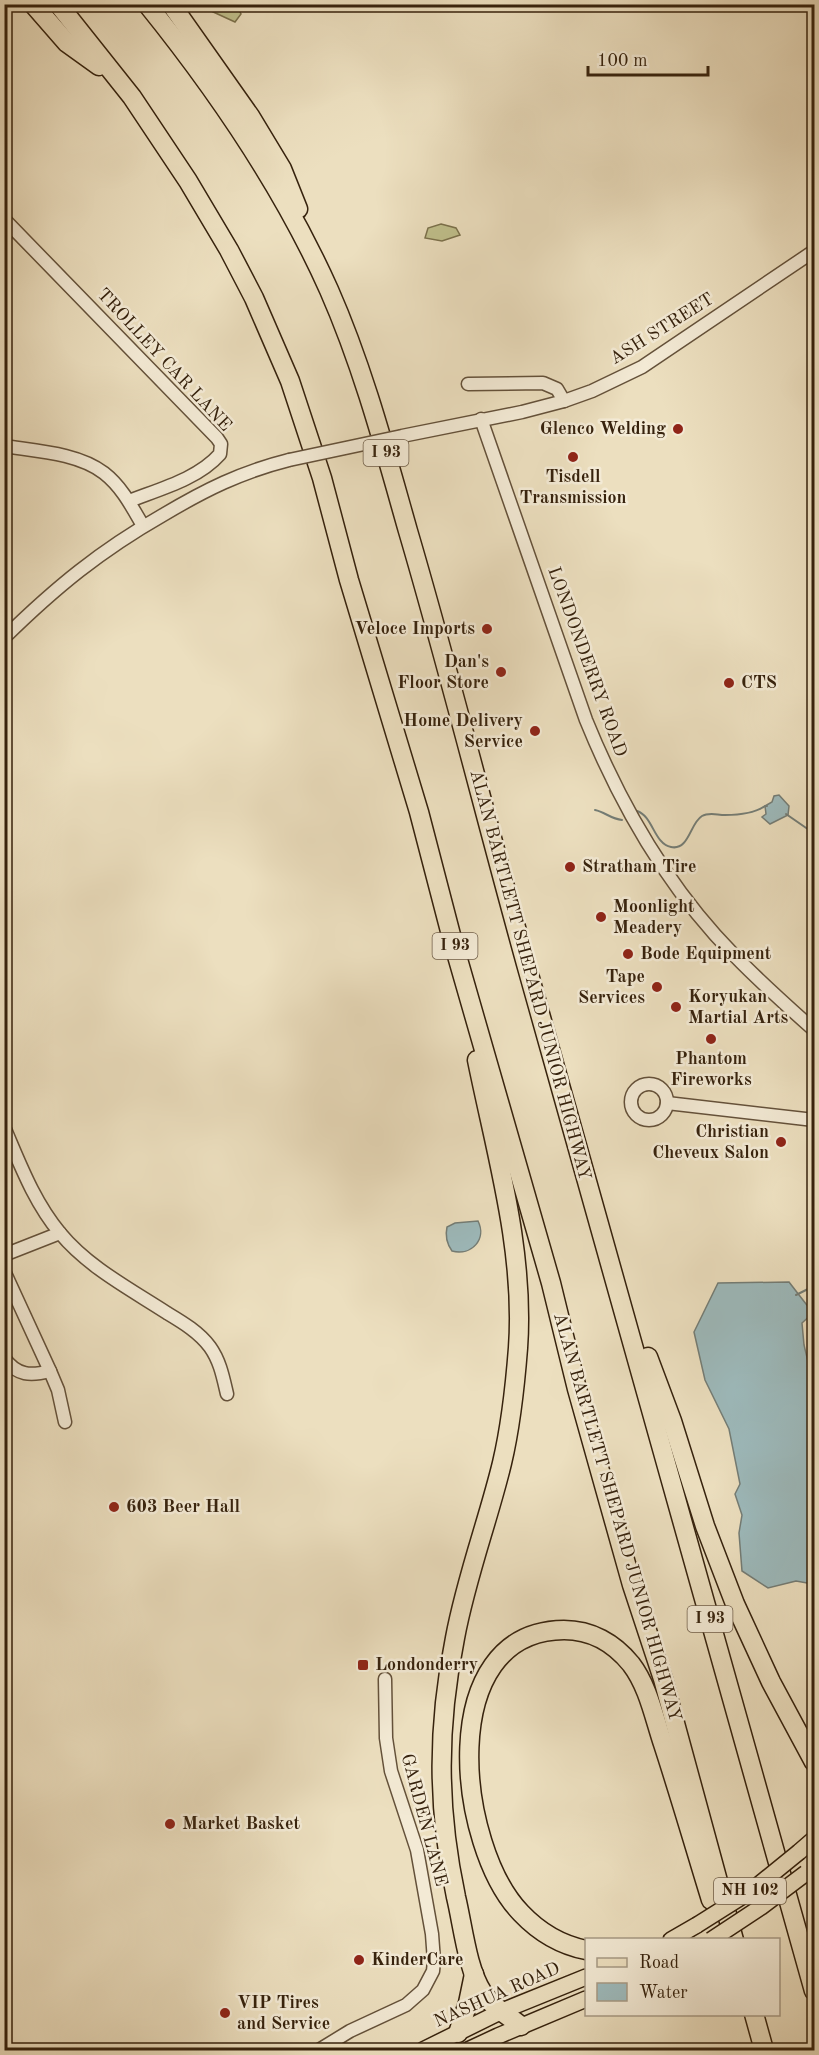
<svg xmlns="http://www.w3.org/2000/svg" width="819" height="2055" viewBox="0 0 819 2055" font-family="'Old Standard TT',serif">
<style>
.green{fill:#c0c08c;stroke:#7b714c;stroke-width:1.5}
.water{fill:#9dbabc;stroke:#747d76;stroke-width:1.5}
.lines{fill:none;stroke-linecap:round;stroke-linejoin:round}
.stream{stroke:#747d76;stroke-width:2}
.minor-casing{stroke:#64513a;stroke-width:15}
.major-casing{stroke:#36220d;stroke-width:18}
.highway-casing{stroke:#36220d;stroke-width:21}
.minor{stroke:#f3ead5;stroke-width:12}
.major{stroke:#ecdfbf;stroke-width:15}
.highway{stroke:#ecdfbf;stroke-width:18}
.minor-bridge-casing{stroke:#64513a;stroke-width:15;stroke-linecap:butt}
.major-bridge-casing{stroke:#36220d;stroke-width:18;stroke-linecap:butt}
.minor-bridge{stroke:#f3ead5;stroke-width:12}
.major-bridge{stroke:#ecdfbf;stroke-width:15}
.poi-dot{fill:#8f2418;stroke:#f3ead5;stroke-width:2}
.labels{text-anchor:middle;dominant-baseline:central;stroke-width:5;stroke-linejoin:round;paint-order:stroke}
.shield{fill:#f3ead5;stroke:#6f5e49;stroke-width:1.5}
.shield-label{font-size:16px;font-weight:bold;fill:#36220d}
.street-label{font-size:18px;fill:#36220d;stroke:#f3ead5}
.poi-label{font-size:18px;font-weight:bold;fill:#36220d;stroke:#f3ead5;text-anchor:start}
</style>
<rect width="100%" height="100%" fill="#ecdfbf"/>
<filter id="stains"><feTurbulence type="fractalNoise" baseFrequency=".00333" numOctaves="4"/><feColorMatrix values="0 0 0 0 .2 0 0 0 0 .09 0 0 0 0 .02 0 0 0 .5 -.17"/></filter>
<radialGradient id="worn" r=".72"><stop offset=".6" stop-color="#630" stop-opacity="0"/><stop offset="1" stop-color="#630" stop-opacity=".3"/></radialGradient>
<g class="green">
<path d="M198 5H236L241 14 235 22Z"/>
<path d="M441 224 456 228 460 235 442 241 425 238 428 228Z"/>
</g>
<g class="water">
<path d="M779 795 789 806 788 815 770 824 762 817 766 814 765 806 772 802 774 796Z"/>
<path d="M478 1221C487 1239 472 1256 452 1251 447 1244 445 1236 447 1227L455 1223Z"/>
<path d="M789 1282 813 1313 802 1323 804 1345 814 1387V1579L807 1583 796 1581 768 1588 742 1571 739 1533 742 1515 735 1494 740 1484 729 1429 705 1380 694 1332 718 1283Z"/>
</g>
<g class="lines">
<g class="stream">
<path d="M595 810C605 812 611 819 622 820"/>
<path d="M637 811C653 816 654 844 671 847 689 851 690 823 702 816 709 812 717 815 725 815 737 815 755 813 765 806H767"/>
<path d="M786 814 812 832 814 837"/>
<path d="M814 856V869"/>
<path d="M796 1295 814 1286"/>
</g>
<g class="minor-casing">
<g id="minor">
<path d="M4 219 217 438 221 444 220 454C198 479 160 489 129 501"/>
<path d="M468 384 543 383 557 389 564 401"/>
<path d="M481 419 586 720C621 806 668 888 734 955 759 981 787 1006 814 1030"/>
<path d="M402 436 522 412 564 401 592 391 642 367 814 251"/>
<path d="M4 446C36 451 78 453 104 473 122 487 132 507 143 526"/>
<path d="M4 638C56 587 100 551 163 515 205 490 241 472 289 460"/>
<circle cx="649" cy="1102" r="18"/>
<path d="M667 1103 814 1120"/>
<path d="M4 1127C20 1164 34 1202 60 1233 88 1267 130 1289 167 1313 182 1322 199 1332 210 1347 220 1361 223 1377 227 1394"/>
<path d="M4 1255 60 1233"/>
<path d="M4 1271 50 1371 58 1390 65 1422"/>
<path d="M4 1358C17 1376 31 1376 50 1371"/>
<path d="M319 2050 350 2031 406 2005 423 1990 433 1971 434 1961 432 1934 417 1850 391 1771 386 1738 385 1679"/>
</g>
</g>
<g class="major-casing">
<g id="major">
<path d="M799 1852 814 1839"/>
<path d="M671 1940 697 1925"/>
<path d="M423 2050 502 2011 586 1977"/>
<path d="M468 2050 498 2036 586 1999"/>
</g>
</g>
<g class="highway-casing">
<g id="highway">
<path d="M33 4 67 43 99 66"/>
<path d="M58 4 132 97 188 181 229 250 254 298 290 381 322 478 349 580 419 812 451 935 551 1283 577 1389 632 1585 663 1679 734 1940"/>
<path d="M147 4C218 92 283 187 329 290 363 367 385 450 408 531 451 677 487 824 528 971 623 1311 719 1651 814 1991"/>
<path d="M171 4 250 116 282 169 298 209"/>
<path d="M477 1060C496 1154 525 1251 518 1348 515 1387 511 1425 502 1463 488 1521 466 1578 455 1638 437 1727 437 1808 456 1897 463 1926 467 1969 483 1993 492 2007 509 2016 521 2026"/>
<path d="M648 1357 672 1421 705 1526 735 1604 771 1682 814 1762"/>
<path d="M586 1950C561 1945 539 1932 521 1913 457 1847 433 1631 564 1630 591 1630 614 1643 631 1664 648 1686 654 1717 663 1744 680 1796 695 1848 711 1900"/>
<path d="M754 2014 764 2050"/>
<path d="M458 2033 468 2003 474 1974"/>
</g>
</g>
<use href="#minor" class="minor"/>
<use href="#major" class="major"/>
<use href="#highway" class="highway"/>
<g class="minor-bridge-casing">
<path id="minor-bridge" d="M289 460 402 436"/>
</g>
<g class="major-bridge-casing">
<g id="major-bridge">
<path d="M697 1925 751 1891 799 1852"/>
<path d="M711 1940 761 1907 806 1873"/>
</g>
</g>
<use href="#minor-bridge" class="minor-bridge"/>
<use href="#major-bridge" class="major-bridge"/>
</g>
<g class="poi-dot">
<circle cx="678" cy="429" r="6"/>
<circle cx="573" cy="457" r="6"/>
<circle cx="487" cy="629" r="6"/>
<circle cx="501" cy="672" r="6"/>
<circle cx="729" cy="683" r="6"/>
<circle cx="535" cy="731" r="6"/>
<circle cx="570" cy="867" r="6"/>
<circle cx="601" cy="917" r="6"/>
<circle cx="628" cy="954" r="6"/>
<circle cx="657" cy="987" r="6"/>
<circle cx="676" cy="1007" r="6"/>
<circle cx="711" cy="1039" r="6"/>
<circle cx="781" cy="1142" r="6"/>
<circle cx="114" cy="1507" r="6"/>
<rect x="357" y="1659" width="12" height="12" rx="3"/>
<circle cx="170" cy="1824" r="6"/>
<circle cx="359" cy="1960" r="6"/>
<circle cx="225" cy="2013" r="6"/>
</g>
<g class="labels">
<g class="shield">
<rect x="363.5" y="440" width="45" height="26" rx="4.5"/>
<rect x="432.5" y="933" width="45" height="26" rx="4.5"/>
<rect x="687.5" y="1606" width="45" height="26" rx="4.5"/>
<rect x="714" y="1878" width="72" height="26" rx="4.5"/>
</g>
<g class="shield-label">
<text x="386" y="453">I 93</text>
<text x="455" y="946">I 93</text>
<text x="710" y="1619">I 93</text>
<text x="750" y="1891">NH 102</text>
</g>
<g class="street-label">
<text transform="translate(662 329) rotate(-32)">ASH STREET</text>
<text transform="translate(164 360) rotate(47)">TROLLEY CAR LANE</text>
<text transform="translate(587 662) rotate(70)">LONDONDERRY ROAD</text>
<text transform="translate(530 975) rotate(75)">ALAN BARTLETT SHEPARD JUNIOR HIGHWAY</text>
<text transform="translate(617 1517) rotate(74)">ALAN BARTLETT SHEPARD JUNIOR HIGHWAY</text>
<text transform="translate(424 1820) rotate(75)">GARDEN LANE</text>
<text transform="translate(497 1995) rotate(-24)">NASHUA ROAD</text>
</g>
<g class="poi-label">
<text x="666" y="429" text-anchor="end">Glenco Welding</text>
<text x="573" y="477" text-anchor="middle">Tisdell<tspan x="573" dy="21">Transmission</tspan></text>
<text x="475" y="629" text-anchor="end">Veloce Imports</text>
<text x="489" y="662" text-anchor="end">Dan's<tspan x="489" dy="21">Floor Store</tspan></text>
<text x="741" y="683">CTS</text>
<text x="523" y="721" text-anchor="end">Home Delivery<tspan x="523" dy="21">Service</tspan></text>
<text x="582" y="867">Stratham Tire</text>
<text x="613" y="907">Moonlight<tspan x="613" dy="21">Meadery</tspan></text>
<text x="640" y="954">Bode Equipment</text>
<text x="645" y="977" text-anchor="end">Tape<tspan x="645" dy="21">Services</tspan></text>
<text x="688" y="997">Koryukan<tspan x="688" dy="21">Martial Arts</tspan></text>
<text x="711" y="1059" text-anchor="middle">Phantom<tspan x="711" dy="21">Fireworks</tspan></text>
<text x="769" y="1132" text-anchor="end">Christian<tspan x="769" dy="21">Cheveux Salon</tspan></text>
<text x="126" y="1507">603 Beer Hall</text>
<text x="375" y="1665">Londonderry</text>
<text x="182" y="1824">Market Basket</text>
<text x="371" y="1960">KinderCare</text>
<text x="237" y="2003">VIP Tires<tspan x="237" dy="21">and Service</tspan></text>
</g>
</g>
<rect width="819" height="2055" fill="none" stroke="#ecdfbf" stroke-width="24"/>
<rect x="6" y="6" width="807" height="2043" fill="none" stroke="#36220d" stroke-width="3"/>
<rect x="12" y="12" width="795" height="2031" fill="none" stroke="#36220d" stroke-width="1.5"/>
<rect x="585" y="1938" width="195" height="78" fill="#f3ead5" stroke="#a79a85" stroke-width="1.5"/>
<rect x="597" y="1958" width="30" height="9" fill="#ecdfbf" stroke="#a79a85" stroke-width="1.5"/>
<text x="639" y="1968" font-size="18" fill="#36220d">Road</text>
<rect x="597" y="1983" width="30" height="18" fill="#9dbabc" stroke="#a79a85" stroke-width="1.5"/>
<text x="639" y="1998" font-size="18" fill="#36220d">Water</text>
<path d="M588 66v9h120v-9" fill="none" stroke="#36220d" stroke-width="3"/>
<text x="597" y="66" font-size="18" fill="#36220d" stroke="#f3ead5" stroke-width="4.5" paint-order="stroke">100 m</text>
<rect width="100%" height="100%" filter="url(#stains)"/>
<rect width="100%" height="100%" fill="url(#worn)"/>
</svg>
